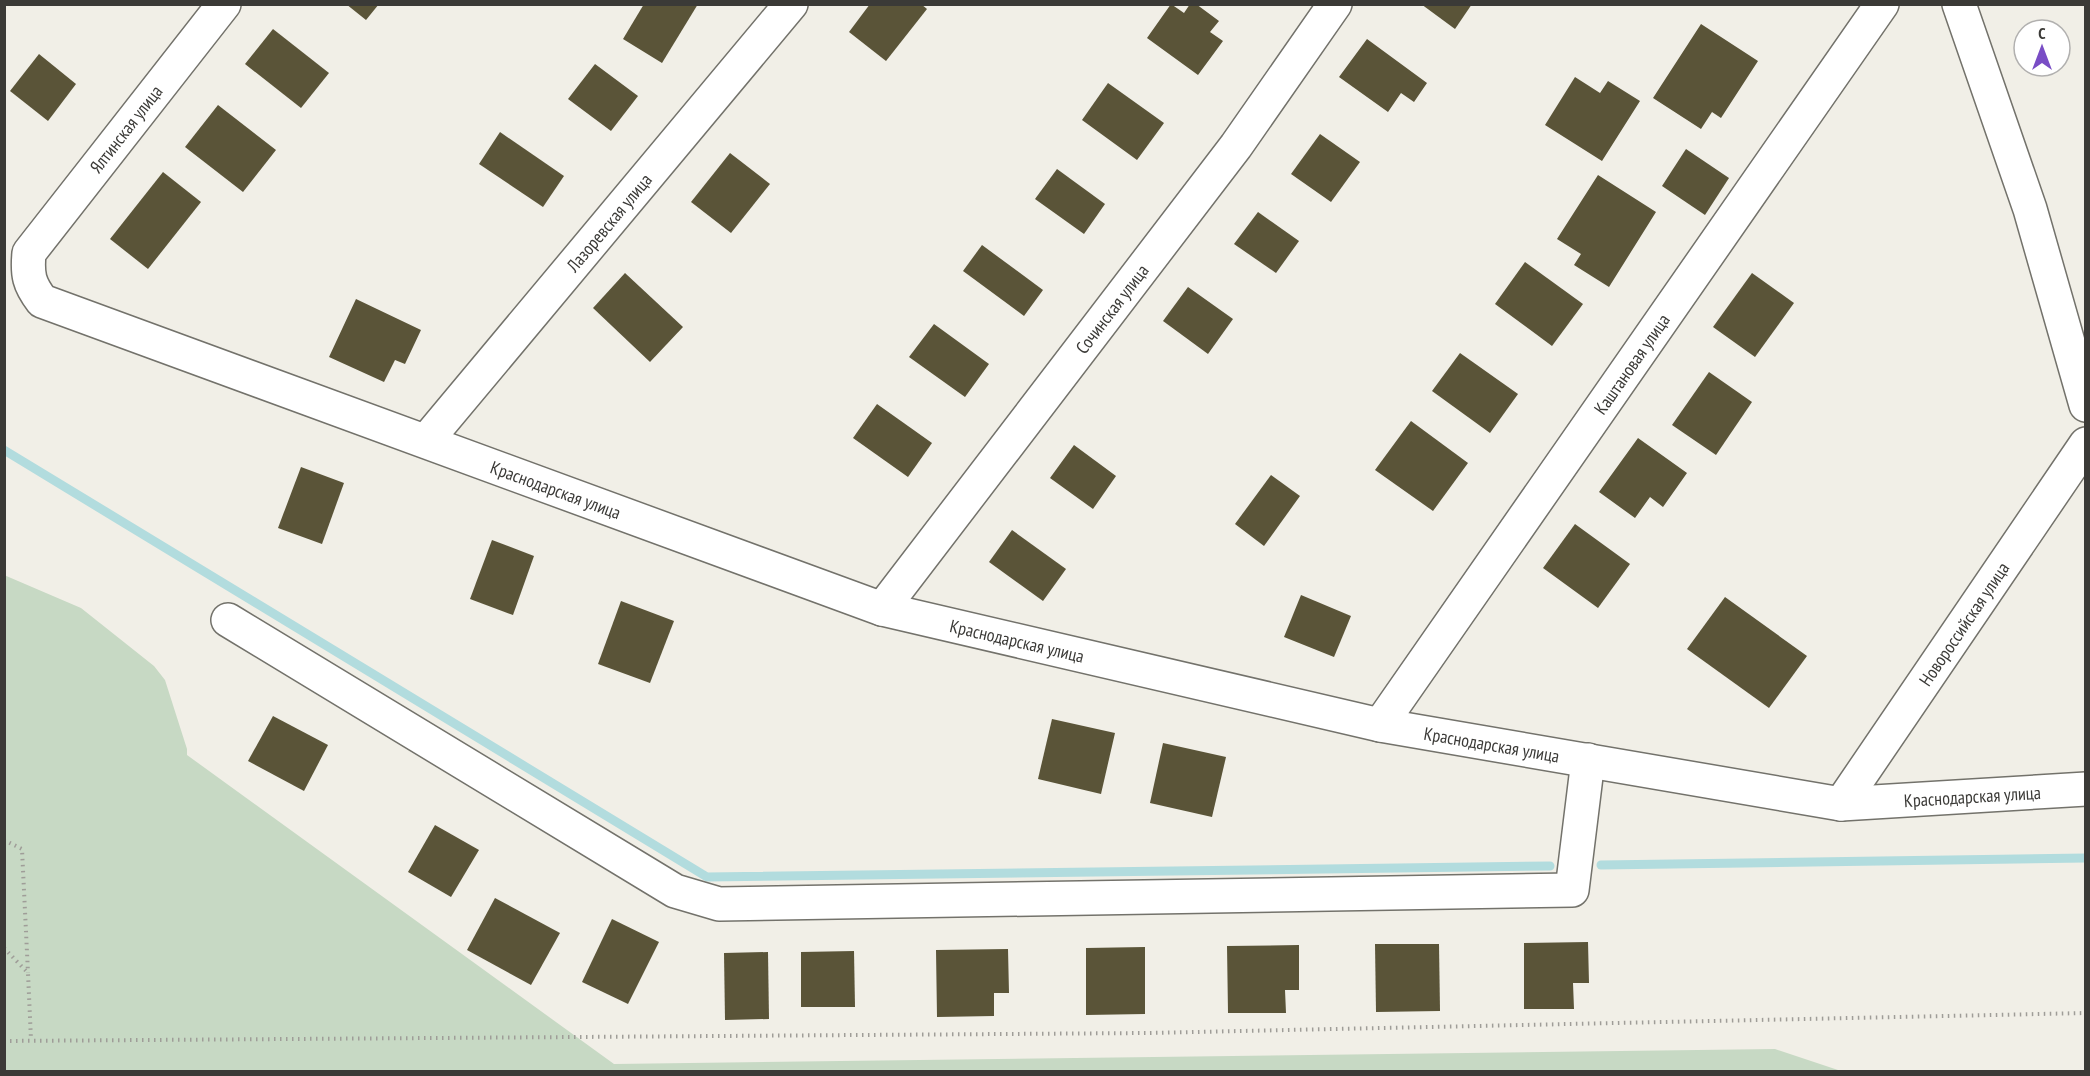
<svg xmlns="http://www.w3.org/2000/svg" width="2090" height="1076" viewBox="0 0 2090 1076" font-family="'PT Sans Narrow',sans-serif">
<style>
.green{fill:#c7d9c4}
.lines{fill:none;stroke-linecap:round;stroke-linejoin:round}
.stream{stroke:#b2dcde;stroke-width:9}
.building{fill:#5a5438}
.minor-casing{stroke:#73726b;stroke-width:36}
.path{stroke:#9f9d98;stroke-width:4;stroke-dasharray:1.5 4.5;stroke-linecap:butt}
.minor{stroke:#fff;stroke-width:33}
.labels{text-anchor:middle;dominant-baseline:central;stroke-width:6;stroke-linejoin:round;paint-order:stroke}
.street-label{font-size:18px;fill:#3b3a37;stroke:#fff}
</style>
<rect width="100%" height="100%" fill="#f1efe7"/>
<path class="green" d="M4 575 81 608 154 666 165 680 187 749V755L614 1064 1775 1049 1841 1071H5Z"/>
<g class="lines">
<g class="stream">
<path d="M4 450 707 877 1550 866"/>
<path d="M1601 865 2086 858"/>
</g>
</g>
<g class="building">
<path d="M346 4H379L366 20Z"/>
<path d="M644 4H698L662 63 623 39Z"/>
<path d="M870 4H921L927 9 886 61 849 32Z"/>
<path d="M1171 4 1184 13 1190 4H1196L1219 21 1210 32 1223 41 1198 75 1147 38Z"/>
<path d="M1421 4H1472L1455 29Z"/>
<path d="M1701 24 1758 61 1721 118 1712 112 1701 129 1653 98Z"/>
<path d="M273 29 329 73 301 108 245 64Z"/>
<path d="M1367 39 1427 83 1414 102 1401 93 1388 112 1339 77Z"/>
<path d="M39 54 76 84 48 121 10 91Z"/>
<path d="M595 64 638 96 611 131 568 99Z"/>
<path d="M1575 77 1600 93 1608 81 1640 101 1602 161 1545 125Z"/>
<path d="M1108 83 1164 123 1137 160 1082 120Z"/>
<path d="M218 105 276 150 243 192 185 147Z"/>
<path d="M500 132 564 176 543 207 479 164Z"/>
<path d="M1320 134 1360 162 1331 202 1291 174Z"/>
<path d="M1686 149 1729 178 1705 215 1662 186Z"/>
<path d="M730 153 770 184 731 233 691 202Z"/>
<path d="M1057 169 1105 204 1084 234 1035 199Z"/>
<path d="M163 172 201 202 148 269 110 239Z"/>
<path d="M1598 175 1656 212 1609 287 1574 265 1581 254 1557 239Z"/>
<path d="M1258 212 1299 241 1276 273 1234 244Z"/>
<path d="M982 245 1043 290 1024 316 963 271Z"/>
<path d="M1525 262 1583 304 1552 346 1495 304Z"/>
<path d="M625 273 683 327 650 362 593 308Z"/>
<path d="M1752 273 1794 303 1755 357 1713 327Z"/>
<path d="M1188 287 1233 319 1208 354 1163 321Z"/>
<path d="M356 299 421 330 405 364 395 360 384 382 329 357Z"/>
<path d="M934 324 989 364 965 397 909 357Z"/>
<path d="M1460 353 1518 394 1490 433 1432 391Z"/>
<path d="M1709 372 1752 402 1716 455 1672 425Z"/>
<path d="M877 404 932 443 908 477 853 438Z"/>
<path d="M1411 421 1468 463 1433 511 1375 470Z"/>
<path d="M1638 438 1687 473 1663 507 1650 497 1635 518 1599 492Z"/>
<path d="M1074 445 1116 476 1093 509 1050 478Z"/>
<path d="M301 467 344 483 322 544 278 528Z"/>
<path d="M1271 475 1300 496 1264 546 1235 524Z"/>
<path d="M1575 524 1630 564 1598 608 1543 568Z"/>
<path d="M1012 530 1066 569 1043 601 989 562Z"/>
<path d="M492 540 534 556 513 615 470 599Z"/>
<path d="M1301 595 1351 616 1334 657 1284 637Z"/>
<path d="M1725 597 1807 656 1769 708 1687 649Z"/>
<path d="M621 601 674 621 650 683 598 664Z"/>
<path d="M273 716 328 745 304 791 248 761Z"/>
<path d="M1052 719 1115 733 1101 794 1038 779Z"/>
<path d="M1163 743 1226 757 1212 817 1150 803Z"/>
<path d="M435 825 479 850 451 897 408 872Z"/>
<path d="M495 898 560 933 531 985 467 950Z"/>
<path d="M612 919 659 942 628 1004 582 982Z"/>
<path d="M1588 942 1589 983H1573L1574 1009H1524V943Z"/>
<path d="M1375 944H1439L1440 1011 1376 1012Z"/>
<path d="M1299 945V990H1285L1286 1013H1228L1227 946Z"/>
<path d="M1145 947V1014L1086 1015V948Z"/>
<path d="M1008 949 1009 993H994V1016L937 1017 936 950Z"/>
<path d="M854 951 855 1007H801V952Z"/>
<path d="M768 952 769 1019 725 1020 724 953Z"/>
</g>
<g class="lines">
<g class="minor-casing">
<g id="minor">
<path id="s1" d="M224 4 29 253C27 275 29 284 42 301L882 609 1380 725 1841 804 2086 789"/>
<path d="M1959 4 2030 209 2086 405"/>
<path id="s2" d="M426 441 791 4"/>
<path id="s3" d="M882 609 1236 146 1335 4"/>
<path d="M228 620 675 891 719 904 1572 890 1588 760"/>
<path id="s4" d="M1380 725 1882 4"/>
<path id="s5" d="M1841 804 2086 444"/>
</g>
</g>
<g class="path">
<path d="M4 840 22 849 28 973"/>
<path d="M4 948 28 973 31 1040"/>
<path d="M4 1041 1147 1033 2086 1013"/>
</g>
<use href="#minor" class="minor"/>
</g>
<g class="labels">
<g class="street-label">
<text transform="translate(126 129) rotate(-52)">Ялтинская улица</text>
<text stroke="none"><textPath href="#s2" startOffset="285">Лазоревская улица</textPath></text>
<text stroke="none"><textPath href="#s3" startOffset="378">Сочинская улица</textPath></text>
<text stroke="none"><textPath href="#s4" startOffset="440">Каштановая улица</textPath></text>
<text stroke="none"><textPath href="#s1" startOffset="915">Краснодарская улица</textPath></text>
<text stroke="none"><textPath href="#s5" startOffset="218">Новороссийская улица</textPath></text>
<text stroke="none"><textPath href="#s1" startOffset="1401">Краснодарская улица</textPath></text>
<text stroke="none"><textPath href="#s1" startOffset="1887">Краснодарская улица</textPath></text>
<text stroke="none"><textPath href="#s1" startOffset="2373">Краснодарская улица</textPath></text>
</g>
</g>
<rect width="2090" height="1076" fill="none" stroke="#3b3a37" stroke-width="12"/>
<g transform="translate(2042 48)"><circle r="28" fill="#ffffff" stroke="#b1b0af" stroke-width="1.5"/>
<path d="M0-4.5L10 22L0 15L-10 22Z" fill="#794dc5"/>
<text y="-9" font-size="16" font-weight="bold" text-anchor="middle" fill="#3b3a37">С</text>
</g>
</svg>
